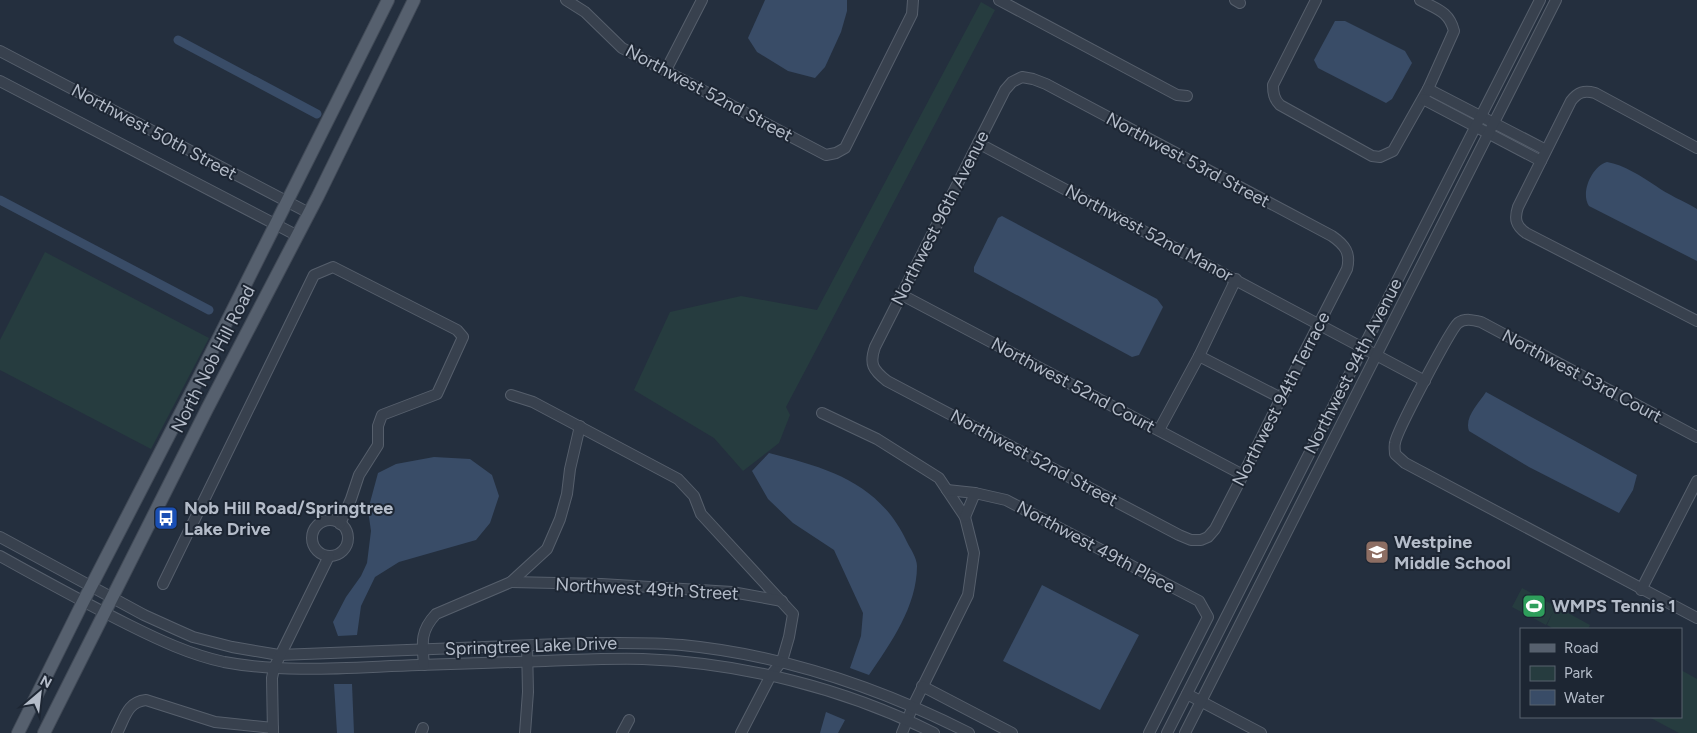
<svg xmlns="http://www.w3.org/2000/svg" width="1697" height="733" viewBox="0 0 1697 733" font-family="Figtree,sans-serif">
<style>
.green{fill:#263c3f}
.water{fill:#394c67}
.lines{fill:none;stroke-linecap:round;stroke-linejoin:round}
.canal{stroke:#394c67;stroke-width:9}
.minor-casing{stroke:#565f6c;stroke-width:12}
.major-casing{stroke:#414a57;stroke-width:14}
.minor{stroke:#38414e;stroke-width:10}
.major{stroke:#56606e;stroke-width:12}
.labels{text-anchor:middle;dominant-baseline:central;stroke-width:4;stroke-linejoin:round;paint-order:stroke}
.street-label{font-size:18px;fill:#b4bcc9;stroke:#1d2633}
.poi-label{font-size:18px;font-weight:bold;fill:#b4bcc9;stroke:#1d2633;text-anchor:start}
</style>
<rect width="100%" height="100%" fill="#242f3e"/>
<g class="green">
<path d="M981 2 995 10 786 407 790 415 779 443 743 471 714 438 634 390 670 312 741 296 817 310Z"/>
<path d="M45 252 209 338 151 449 0 370V340Z"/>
<path d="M1522 588 1590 625 1588 629H1554L1547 625 1553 612 1546 625 1512 607Z"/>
<path d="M1681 670 1697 679V733H1679L1649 717H1681Z"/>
</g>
<g class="water">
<path d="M765 0H847V11L841 32 825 67 815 78 788 71 757 52 748 38Z"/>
<path d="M1335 21H1345L1405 51 1412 63 1392 99 1386 103 1318 68 1314 60Z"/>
<path d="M1607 162C1624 165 1641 176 1656 186 1668 195 1684 201 1697 209V261L1589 206C1580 193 1592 166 1607 162Z"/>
<path d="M1002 216 1157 299 1163 307 1139 355 1132 357 974 272V267L998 218Z"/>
<path d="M1486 392 1637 475 1633 490 1619 513 1529 467 1469 431C1464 417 1479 403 1486 392Z"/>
<path d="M769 453C827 468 879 482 907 542 910 548 917 558 917 566 917 606 891 643 869 675L850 668 861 636 863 613 834 550 793 523 768 499 752 471Z"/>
<path d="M434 457 470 459 492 475 499 496 490 523 476 540 399 562 375 577 361 606 357 635 338 636 333 622 346 597 361 576 367 563 371 531 368 510 378 473 396 464Z"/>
<path d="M1042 585 1139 635 1100 710 1003 661Z"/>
<path d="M334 684H352L354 733H337Z"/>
<path d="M826 712 845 720 838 733H820Z"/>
</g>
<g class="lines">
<g class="canal">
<path d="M178 40 317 114"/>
<path d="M0 200 209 310"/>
</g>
<g class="minor-casing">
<g id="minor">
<path d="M566 0 585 12 622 48 826 155 836 153 845 148 912 14 913 0"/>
<path d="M999 0 1177 95 1187 96"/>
<path d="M1235 0 1240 3"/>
<path d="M1316 0 1273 85C1273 93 1274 99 1280 105L1372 156 1380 157 1393 151 1428 89 1454 31C1449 11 1436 9 1420 0"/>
<path d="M0 51 309 213"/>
<path d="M666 70 702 0"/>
<path d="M1022 77 1033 79 1046 84 1332 236C1345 245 1351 253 1347 269L1281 398 1243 475 1215 529 1208 537 1201 540H1191L1179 535 887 381C873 370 869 364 875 347L1005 90 1012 82Z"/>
<path d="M0 81 296 235"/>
<path d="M1428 89 1546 150"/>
<path d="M1423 99 1541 161"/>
<path d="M978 143 1425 381"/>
<path d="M1697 148 1595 93C1584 90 1578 92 1571 101L1518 207C1514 219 1516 226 1526 233L1697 321"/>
<path d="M902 295 1243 475"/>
<path d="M1199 356 1281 398"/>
<path d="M511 395 533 402 678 479 694 496 701 514 793 614 789 637 782 661 771 675 741 733"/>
<path d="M822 413 877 439 939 478 965 517 974 553 968 595 913 706 902 733"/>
<path d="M1159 430 1199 356 1236 279"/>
<path d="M1697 437 1481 322C1473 320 1465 318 1458 323 1451 329 1396 432 1395 443 1394 446 1395 451 1395 454L1405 463 1697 618"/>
<path d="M947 490 975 493"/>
<path d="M965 517 975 493 1006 500 1199 601 1208 617 1149 733"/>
<circle cx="330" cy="538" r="18"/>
<path d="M0 537 144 615 175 629 193 637 232 647 279 655 587 643C619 643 651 642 682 645 784 655 878 687 969 733"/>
<path d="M0 556C43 580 85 603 129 625 159 640 191 655 224 662 288 674 354 667 419 665 461 664 503 662 545 661 578 660 610 658 643 659 743 663 844 688 934 733"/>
<path d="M511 582 601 584 732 592 782 601"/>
<path d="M163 584 314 275 333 267 457 330 463 337 437 394 382 415 378 426V445L359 475 351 499 340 524"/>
<path d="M1641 590 1697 481"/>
<path d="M424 665C422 643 420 631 436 614L511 582 547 549 560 519 567 494 570 469 580 426"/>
<path d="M922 686 1012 733"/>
<path d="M1187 694 1261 733"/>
<path d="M117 733C125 718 127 702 146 700L215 722 273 728"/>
<path d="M273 733 272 678 274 668 329 556"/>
<path d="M421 733 423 728"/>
<path d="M525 733 528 692 527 646"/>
<path d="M622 733 629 720"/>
<path d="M1167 733 1540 0"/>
<path d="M1185 733 1556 0"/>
</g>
</g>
<g class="major-casing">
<g id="major">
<path d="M18 733 83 602 197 381 388 0"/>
<path d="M44 733 207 409 318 196 414 0"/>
</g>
</g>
<use href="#minor" class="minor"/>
<use href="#major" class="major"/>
</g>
<defs>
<g id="bus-square" transform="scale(1.25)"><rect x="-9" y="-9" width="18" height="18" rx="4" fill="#1a4fb4" stroke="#1d2633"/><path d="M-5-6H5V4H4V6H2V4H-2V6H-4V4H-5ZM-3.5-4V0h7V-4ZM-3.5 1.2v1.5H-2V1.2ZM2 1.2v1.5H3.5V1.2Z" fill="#fff"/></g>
<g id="school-square" transform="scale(1.25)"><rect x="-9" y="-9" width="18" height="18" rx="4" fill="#8d6e63" stroke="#1d2633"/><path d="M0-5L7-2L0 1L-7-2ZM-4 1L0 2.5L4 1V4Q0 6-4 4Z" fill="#fff"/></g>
<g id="stadium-square" transform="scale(1.25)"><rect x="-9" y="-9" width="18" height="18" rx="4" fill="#2e9e5b" stroke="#1d2633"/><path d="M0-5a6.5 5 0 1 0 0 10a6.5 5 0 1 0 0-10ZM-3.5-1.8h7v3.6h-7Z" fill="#fff"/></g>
</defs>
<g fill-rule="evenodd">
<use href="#bus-square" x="166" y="518"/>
<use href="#school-square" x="1377" y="552"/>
<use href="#stadium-square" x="1534" y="606"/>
</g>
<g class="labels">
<g class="street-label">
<text transform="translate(709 93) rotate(28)">Northwest 52nd Street</text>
<text transform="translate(154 132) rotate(28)">Northwest 50th Street</text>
<text transform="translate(1188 160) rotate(28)">Northwest 53rd Street</text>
<text transform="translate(940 218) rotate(-63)">Northwest 96th Avenue</text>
<text transform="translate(1149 233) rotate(28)">Northwest 52nd Manor</text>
<text transform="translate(213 359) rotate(-63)">North Nob Hill Road</text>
<text transform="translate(1353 366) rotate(-63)">Northwest 94th Avenue</text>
<text transform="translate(1582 376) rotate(28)">Northwest 53rd Court</text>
<text transform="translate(1073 385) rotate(28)">Northwest 52nd Court</text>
<text transform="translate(1281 399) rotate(-63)">Northwest 94th Terrace</text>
<text transform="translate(1034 458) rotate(28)">Northwest 52nd Street</text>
<text transform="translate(1096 547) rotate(28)">Northwest 49th Place</text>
<text transform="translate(647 589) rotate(3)">Northwest 49th Street</text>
<text transform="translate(531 646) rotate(-2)">Springtree Lake Drive</text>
</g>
<g class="poi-label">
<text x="184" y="508">Nob Hill Road/Springtree<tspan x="184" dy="21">Lake Drive</tspan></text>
<text x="1394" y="542">Westpine<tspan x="1394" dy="21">Middle School</tspan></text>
<text x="1552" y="606">WMPS Tennis 1</text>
</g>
</g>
<rect x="1520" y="628" width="162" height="90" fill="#1d2633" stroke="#59626f"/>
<rect x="1530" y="644" width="25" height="8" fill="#56606e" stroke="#59626f"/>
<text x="1564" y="653" font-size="15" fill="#b4bcc9">Road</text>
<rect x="1530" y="666" width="25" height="15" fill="#263c3f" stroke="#59626f"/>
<text x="1564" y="678" font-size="15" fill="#b4bcc9">Park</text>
<rect x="1530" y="690" width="25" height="15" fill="#394c67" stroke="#59626f"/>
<text x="1564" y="703" font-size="15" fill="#b4bcc9">Water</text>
<g transform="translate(40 693) rotate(28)" stroke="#1d2633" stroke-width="4" paint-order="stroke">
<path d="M0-4L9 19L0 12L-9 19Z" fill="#b4bcc9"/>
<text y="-8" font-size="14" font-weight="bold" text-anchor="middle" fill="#b4bcc9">N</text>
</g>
</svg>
